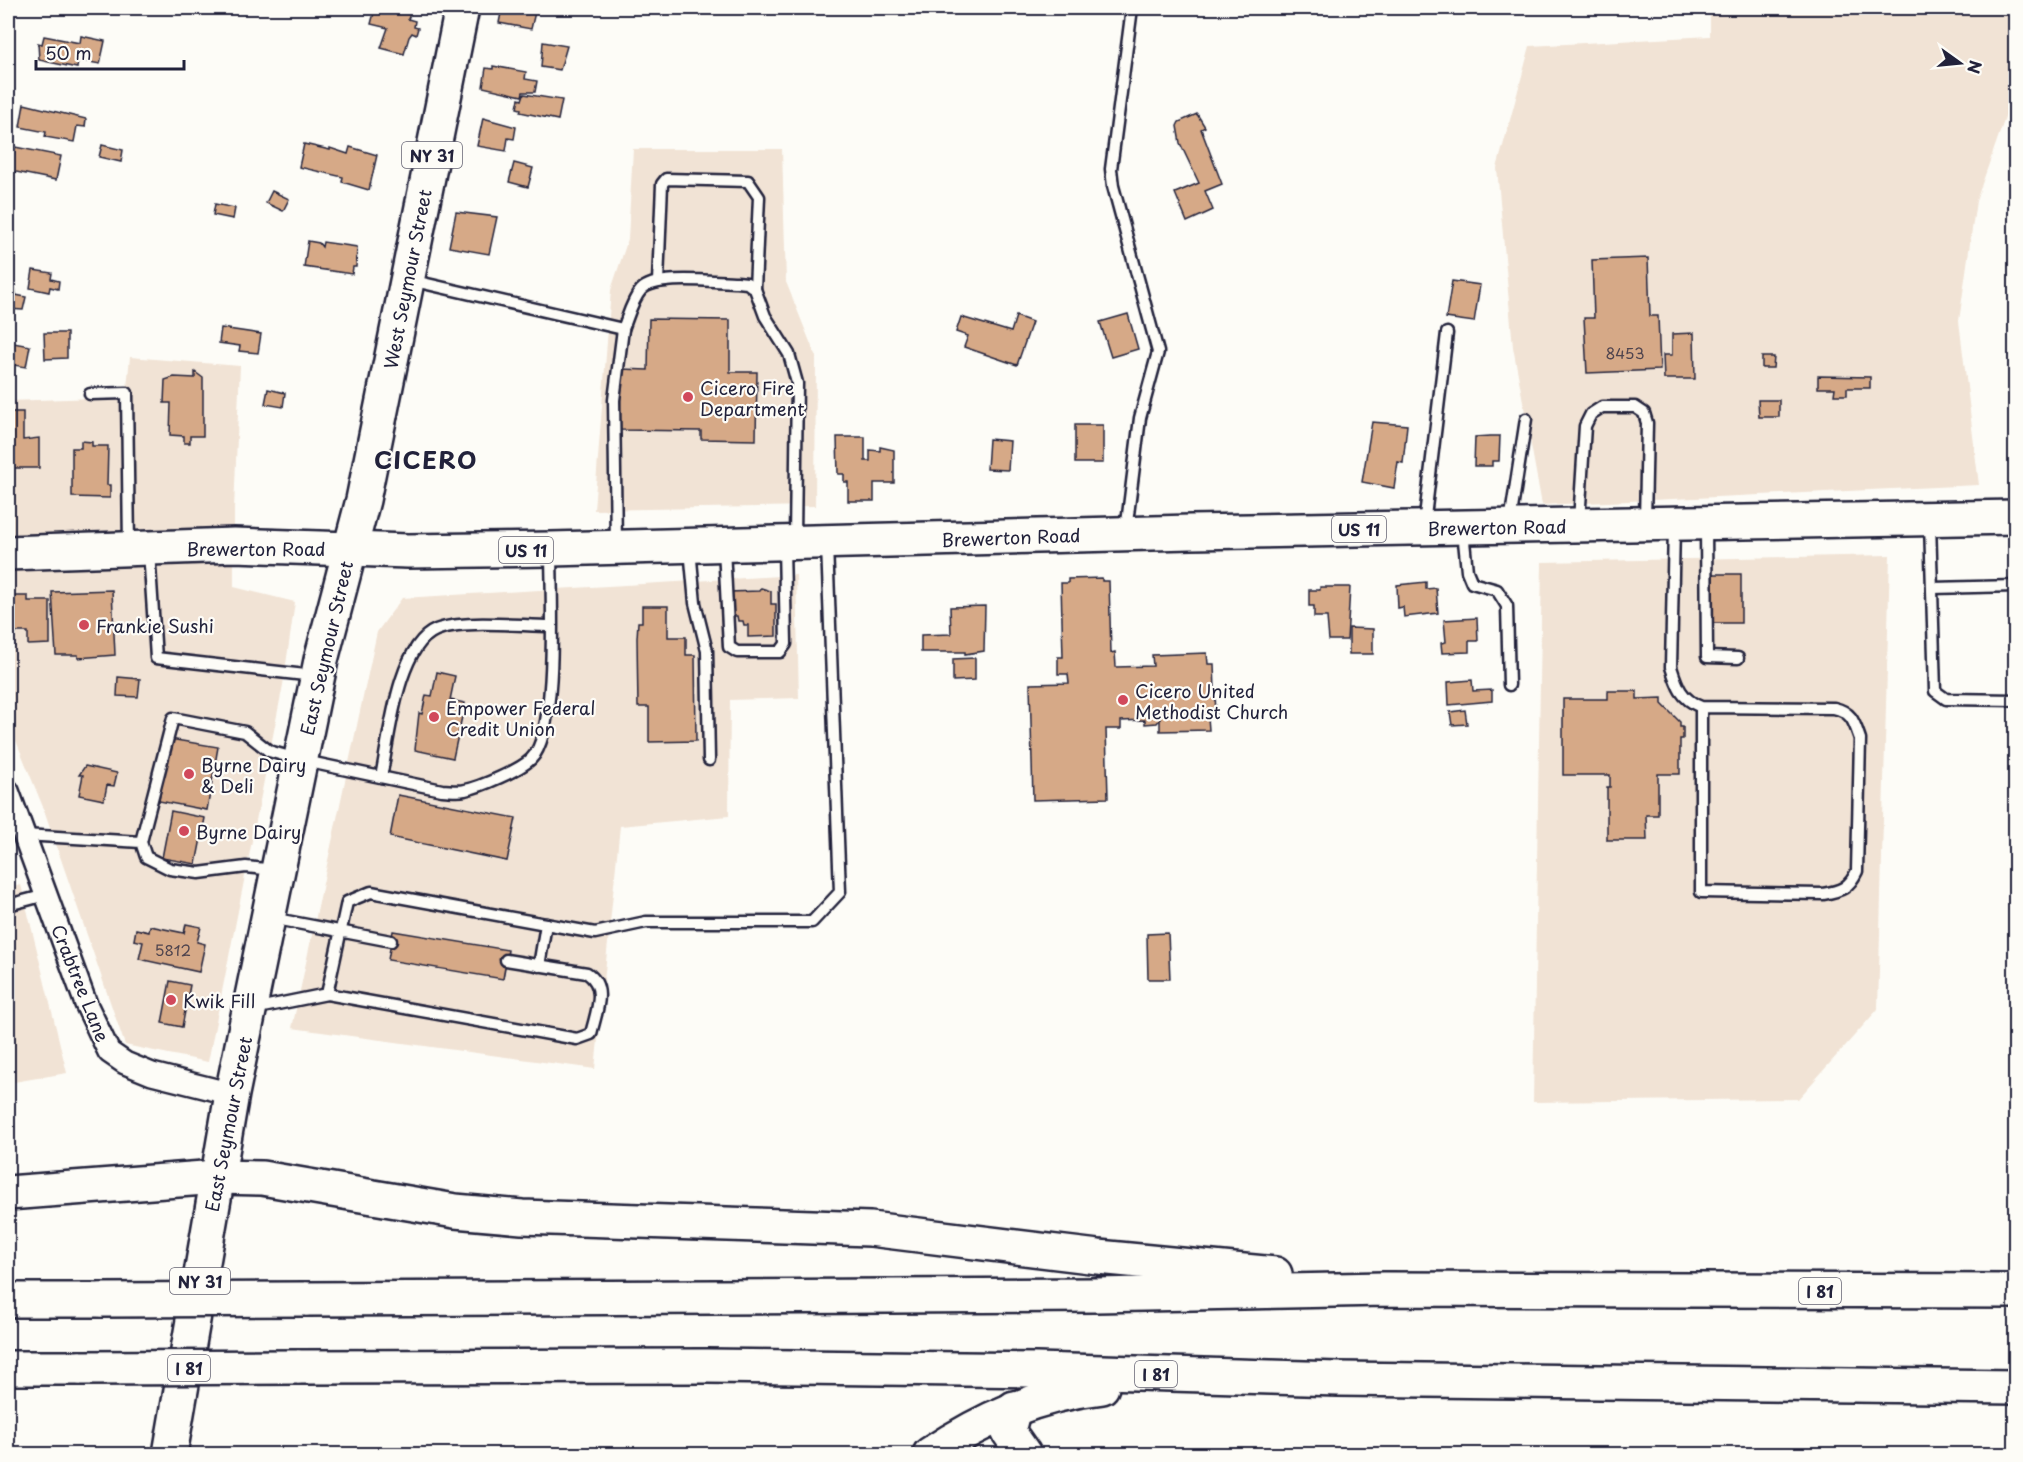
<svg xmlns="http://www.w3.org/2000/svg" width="2023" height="1462" viewBox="0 0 2023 1462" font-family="'Playpen Sans',sans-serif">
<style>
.built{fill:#f1e3d5}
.building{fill:#d6a987;stroke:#22223b;stroke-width:1.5}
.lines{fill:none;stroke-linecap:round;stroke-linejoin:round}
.lane-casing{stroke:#22223b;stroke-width:15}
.street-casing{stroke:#22223b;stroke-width:26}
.primary-casing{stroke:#22223b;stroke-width:38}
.highway-casing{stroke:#22223b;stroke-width:38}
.lane{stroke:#fdfcf7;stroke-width:10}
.street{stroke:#fdfcf7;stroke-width:21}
.primary{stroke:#fdfcf7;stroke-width:33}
.highway{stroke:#fdfcf7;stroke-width:33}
.highway-bridge-casing{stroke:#22223b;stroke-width:38;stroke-linecap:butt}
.highway-bridge{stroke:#fdfcf7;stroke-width:33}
.poi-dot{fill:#d1495b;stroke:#fdfcf7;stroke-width:2}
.labels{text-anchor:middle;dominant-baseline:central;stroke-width:4.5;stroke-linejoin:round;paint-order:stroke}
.number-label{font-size:15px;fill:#4f444e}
.shield{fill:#fdfcf7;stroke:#646373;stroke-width:1.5}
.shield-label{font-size:16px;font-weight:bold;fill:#22223b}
.street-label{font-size:18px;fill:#22223b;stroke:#fdfcf7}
.poi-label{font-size:18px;fill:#22223b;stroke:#fdfcf7;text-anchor:start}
.district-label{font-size:24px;font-weight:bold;letter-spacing:1.5px;fill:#22223b;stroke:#fdfcf7}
</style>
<rect width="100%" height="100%" fill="#fdfcf7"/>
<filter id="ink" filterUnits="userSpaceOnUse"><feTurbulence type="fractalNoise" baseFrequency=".0167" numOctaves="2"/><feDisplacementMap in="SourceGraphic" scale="12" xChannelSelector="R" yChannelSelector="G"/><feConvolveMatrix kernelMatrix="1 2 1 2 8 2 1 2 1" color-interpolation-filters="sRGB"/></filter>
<g filter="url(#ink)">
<g class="built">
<path d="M1710 8H2015V89L1976 201 1959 321 1979 485 1542 505 1513 347 1497 168 1530 46 1710 36Z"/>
<path d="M633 149H782L786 282 816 357 815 506 594 510 611 290 628 239Z"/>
<path d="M130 357 240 366 234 509V587L295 602 283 685 208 1062 125 1045 43 807 8 721V401L126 397Z"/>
<path d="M1890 555 1878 1009 1798 1099 1533 1102 1542 562Z"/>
<path d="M796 575 799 698 730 700 729 816 620 826 595 1069 292 1028 377 632 402 598Z"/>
<path d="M21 885 67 1073 8 1083V888Z"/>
</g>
<g class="building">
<path d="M502 8H536L531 29 499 23Z"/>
<path d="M375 9 410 14 408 19 415 21 414 27 418 28 416 35 412 33 409 37 404 54 381 48 388 28 371 24Z"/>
<path d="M44 36 80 43 81 36 105 41 100 64 78 60 77 68 39 60 38 43 42 44Z"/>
<path d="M543 42 567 46 560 70 541 67Z"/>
<path d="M493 66 526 72 525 79 537 81 535 92H523L522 96 483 87 486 68 493 69Z"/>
<path d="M524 94 562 100 558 120 520 112 521 109 517 108 519 99 522 100Z"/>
<path d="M24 104 86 119 85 127 77 126 74 142 45 137 46 132 20 127Z"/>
<path d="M1197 114 1205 127 1201 129 1222 184 1205 191 1213 210 1187 222 1175 193 1199 183 1180 143 1177 126 1179 122Z"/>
<path d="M483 118 516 127 514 139 508 138 506 151 477 146Z"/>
<path d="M304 144 330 150V148L348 154 350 147 377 155 369 190 342 182 343 177 299 167Z"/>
<path d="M102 145 123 150 121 162 99 157Z"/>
<path d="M15 147 61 156 56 180 11 171Z"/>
<path d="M514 163 533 168 528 187 509 182Z"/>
<path d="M272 191 289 199 283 211 266 203Z"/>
<path d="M215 204 235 208 233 219 213 215Z"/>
<path d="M456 212 497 217 489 254 449 247Z"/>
<path d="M308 241 319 243 322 247 323 242 357 247 356 267H353L352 274 304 267Z"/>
<path d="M1648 258 1650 316H1658L1660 370 1587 373 1584 318H1594L1592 260Z"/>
<path d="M33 270 52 273 51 279 59 281 58 289 50 287 49 292 30 288Z"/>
<path d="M8 279 11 280 10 285 15 286 16 295 26 297 23 310 8 309Z"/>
<path d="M1452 281 1480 285 1474 322 1446 318Z"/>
<path d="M1128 314 1138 349 1111 357 1100 322Z"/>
<path d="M1016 316 1032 322 1017 365 964 347 968 336 956 332 961 317 1011 332Z"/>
<path d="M649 319 730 320V372H757L756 440 701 439V431L620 430 621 369 648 370Z"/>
<path d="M221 328 261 334 258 353 239 351 240 346 219 343Z"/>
<path d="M44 333H67V358L45 359Z"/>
<path d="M1694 333 1695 379H1664L1663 355H1672V334Z"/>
<path d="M8 342 30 346 26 367 8 364Z"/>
<path d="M1762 357H1774L1773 368H1762Z"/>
<path d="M195 372 203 378V436H190V443H184V436L170 435 171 403H164L165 380 174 377 195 378Z"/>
<path d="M1818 376 1870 377V388H1847V395H1834L1835 388H1818Z"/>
<path d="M268 389 285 393 283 407 265 404Z"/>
<path d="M1758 400H1779V417H1759Z"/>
<path d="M8 412H23V440L39 438V468H8Z"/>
<path d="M1372 422 1407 425 1403 463 1398 462 1394 488 1362 482Z"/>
<rect x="1075" y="425" width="28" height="38"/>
<path d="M1490 436H1500L1499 461H1492V466H1474L1475 437Z"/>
<path d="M837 437H865V461H870V450L880 451V447L894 450V483H874V501H848V482H844V474H838Z"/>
<path d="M989 439 1010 441 1008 470 987 469Z"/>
<path d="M81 441 92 442V446H108L107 485H110V498L72 497V448H81Z"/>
<path d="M1713 574H1741V623H1712Z"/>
<path d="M1102 578V581H1109L1111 653 1115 652 1116 667 1153 666 1152 655 1207 653 1208 664H1214L1216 717H1208L1209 730 1160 731V719L1157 723 1145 724V720L1121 721V729H1106L1108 798 1033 800 1030 684 1069 683 1068 674H1058V657H1063L1061 583H1068V579Z"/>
<path d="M1426 582V589L1436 588 1438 613 1404 617 1403 607 1398 608 1397 585Z"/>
<path d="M1320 587H1350L1347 640H1329L1327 617H1314V606H1309V590H1320Z"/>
<path d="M8 588H13V596H28V601H50V644L28 645V632H8Z"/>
<path d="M761 588 771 591V604H776V636L748 637V625H744L743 621H738L737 616H730L729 592 759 591Z"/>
<path d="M112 590 115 655 78 658V655H56L52 592Z"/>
<path d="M642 606H668V637H686V655H695L696 741 649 742V707H638L637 638 638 622H642Z"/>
<path d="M985 606 984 651 965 654V652H921V635L951 634 950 607Z"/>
<path d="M1477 618 1478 641H1469V652L1442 653 1441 643 1446 642 1444 620Z"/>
<path d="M1349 628 1373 629V654H1349Z"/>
<path d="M975 658V680L953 681V659Z"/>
<path d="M437 672 455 676 450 700 465 703 453 758 415 750 419 713 422 714 426 695 432 696Z"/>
<path d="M118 677 140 679 138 697 117 696Z"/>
<path d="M1472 680 1473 691 1492 690V701L1449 705 1448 682Z"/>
<path d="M1608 691H1637V699L1662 698V704L1680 722V727H1683V739H1680V774H1658V815H1646L1647 840H1607V787H1610V775H1563V699H1608Z"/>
<path d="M1465 710 1467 724 1452 725 1450 712Z"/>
<path d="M170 739 218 747 207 810 159 801Z"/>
<path d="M85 766 117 773 114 786 107 785 104 800 79 795 83 775H79Z"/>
<path d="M398 795 516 818 507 861 390 837Z"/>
<path d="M171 811 205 818 196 864 162 858Z"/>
<path d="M186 924 201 927 197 942 205 944 199 972 139 959 143 942 134 940 136 929 149 932 150 926 184 933Z"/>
<path d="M393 931 508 950 503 979 388 960Z"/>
<path d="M1168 933 1170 979H1148L1147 934Z"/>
<path d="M170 981 190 985 182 1027 162 1023Z"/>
</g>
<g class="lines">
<g class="lane-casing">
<g id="lane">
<path d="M410 280 623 329 614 400 616 544"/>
<path d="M658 282 662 184 666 179 748 181 759 197 755 289"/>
<path d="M623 329C628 317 632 300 641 290 656 274 715 282 737 282L747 283 755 289 765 316 789 354 797 383 795 538"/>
<path d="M90 394 127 393 129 547"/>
<path d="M1510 522 1526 419"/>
<path d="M1579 522 1585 426 1591 414 1602 407H1635L1644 413 1647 423 1645 522"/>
<path d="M1930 523 1935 691 1946 699 2016 700"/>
<path d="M1424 525 1447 333"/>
<path d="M1706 526 1707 657 1738 658"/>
<path d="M1674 527 1671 667C1677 686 1681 699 1701 707L1834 708C1852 712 1854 722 1860 739L1857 871C1849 888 1841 891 1823 894L1701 892V707"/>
<path d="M1126 531 1140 418 1158 352 1113 186 1111 169 1132 8"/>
<path d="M1463 531 1467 571 1472 583 1497 590 1507 606 1509 685"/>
<path d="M724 548 729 647 737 652H780L786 644 784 546"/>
<path d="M690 549 695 603 707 651 709 760"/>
<path d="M149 551 156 658 314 676"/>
<path d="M1932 588 2016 586"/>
<path d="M381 777C389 740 397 646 436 630 462 619 521 626 551 626"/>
<path d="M24 835 141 842 146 857 170 869 199 873 246 867 275 870"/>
<path d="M141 842 173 718 245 732 269 751 300 760 442 790C449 790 458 792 465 790 480 787 520 770 531 759 559 732 551 593 551 551"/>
<path d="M8 905 46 895"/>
<path d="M271 918 391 941"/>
<path d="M539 966 546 924"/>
<path d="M327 994 347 902 371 892 595 933 646 922H812L840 892 827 545"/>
<path d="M253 1009 327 994 577 1039 591 1034C596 1012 608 987 587 973L506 960"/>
</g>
</g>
<g class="street-casing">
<path id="street" d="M8 791 86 1004 109 1052 125 1063 152 1074 232 1094"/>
</g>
<g class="primary-casing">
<path id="primary" d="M8 553 234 545 408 551 551 549 1191 532 2016 517"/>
</g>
<g class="highway-casing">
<g id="highway">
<path d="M8 1193 217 1177 262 1178 455 1211 522 1217 870 1229 1098 1257 1275 1274"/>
<path d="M305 1299 1096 1295 1384 1289 2016 1291"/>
<path d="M8 1300H102"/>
<path d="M297 1367 707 1366 1036 1370 1338 1379 2016 1387"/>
<path d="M8 1368H81"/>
<path d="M1014 1408 1008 1431 1024 1454"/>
<path d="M170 1454 232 1094 321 660 363 500 462 8"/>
<path d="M930 1454C983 1419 1038 1394 1102 1387"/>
</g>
</g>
<use href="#lane" class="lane"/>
<use href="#street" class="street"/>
<use href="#primary" class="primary"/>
<use href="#highway" class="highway"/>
<g class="highway-bridge-casing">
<g id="highway-bridge">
<path d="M102 1300 305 1299"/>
<path d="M81 1368 297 1367"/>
</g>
</g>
<use href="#highway-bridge" class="highway-bridge"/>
</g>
</g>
<g class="poi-dot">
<circle cx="688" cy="397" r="6"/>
<circle cx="84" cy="625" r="6"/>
<circle cx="1123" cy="700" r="6"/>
<circle cx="434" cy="717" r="6"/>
<circle cx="189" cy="774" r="6"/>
<circle cx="184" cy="831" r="6"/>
<circle cx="171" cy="1000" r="6"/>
</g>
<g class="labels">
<g class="number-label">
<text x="1625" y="352">8453</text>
<text x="173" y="949">5812</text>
</g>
<g class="shield">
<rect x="402" y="142" width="60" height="26" rx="4.5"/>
<rect x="1332" y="516" width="54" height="26" rx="4.5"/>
<rect x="499" y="537" width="54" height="26" rx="4.5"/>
<rect x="170" y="1268" width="60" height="26" rx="4.5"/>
<rect x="1799" y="1278" width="42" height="26" rx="4.5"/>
<rect x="168" y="1355" width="42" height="26" rx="4.5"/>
<rect x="1135" y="1361" width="42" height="26" rx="4.5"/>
</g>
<g class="shield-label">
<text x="432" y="155">NY 31</text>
<text x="1359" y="529">US 11</text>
<text x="526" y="550">US 11</text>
<text x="200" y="1281">NY 31</text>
<text x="1820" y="1291">I 81</text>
<text x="189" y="1368">I 81</text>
<text x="1156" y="1374">I 81</text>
</g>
<g class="street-label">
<text transform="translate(407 279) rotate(-79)">West Seymour Street</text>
<text transform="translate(1497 527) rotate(-1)">Brewerton Road</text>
<text transform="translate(1011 537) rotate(-2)">Brewerton Road</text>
<text x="256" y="548">Brewerton Road</text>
<text transform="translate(326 648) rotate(-77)">East Seymour Street</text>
<text transform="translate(81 983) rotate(68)">Crabtree Lane</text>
<text transform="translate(228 1124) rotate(-79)">East Seymour Street</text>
</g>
<g class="poi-label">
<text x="700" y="387">Cicero Fire<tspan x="700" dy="21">Department</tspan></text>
<text x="96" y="625">Frankie Sushi</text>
<text x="1135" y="690">Cicero United<tspan x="1135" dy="21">Methodist Church</tspan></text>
<text x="446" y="707">Empower Federal<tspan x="446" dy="21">Credit Union</tspan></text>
<text x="201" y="764">Byrne Dairy<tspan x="201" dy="21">&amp; Deli</tspan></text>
<text x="196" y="831">Byrne Dairy</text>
<text x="183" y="1000">Kwik Fill</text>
</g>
<g class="district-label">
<text x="426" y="459">CICERO</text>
</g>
</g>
<rect width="2023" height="1462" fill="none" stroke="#fdfcf7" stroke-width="30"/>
<rect x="15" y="15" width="1993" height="1432" fill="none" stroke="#22223b" stroke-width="2" filter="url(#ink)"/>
<g transform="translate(1960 63) rotate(105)" stroke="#fdfcf7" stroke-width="4.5" paint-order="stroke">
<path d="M0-4.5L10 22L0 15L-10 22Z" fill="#22223b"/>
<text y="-9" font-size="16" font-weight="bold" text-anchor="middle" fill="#22223b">N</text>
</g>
<path d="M36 60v9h148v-9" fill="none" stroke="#22223b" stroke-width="3"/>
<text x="45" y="60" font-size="18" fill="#22223b" stroke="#fdfcf7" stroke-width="4.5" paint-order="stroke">50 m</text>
</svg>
